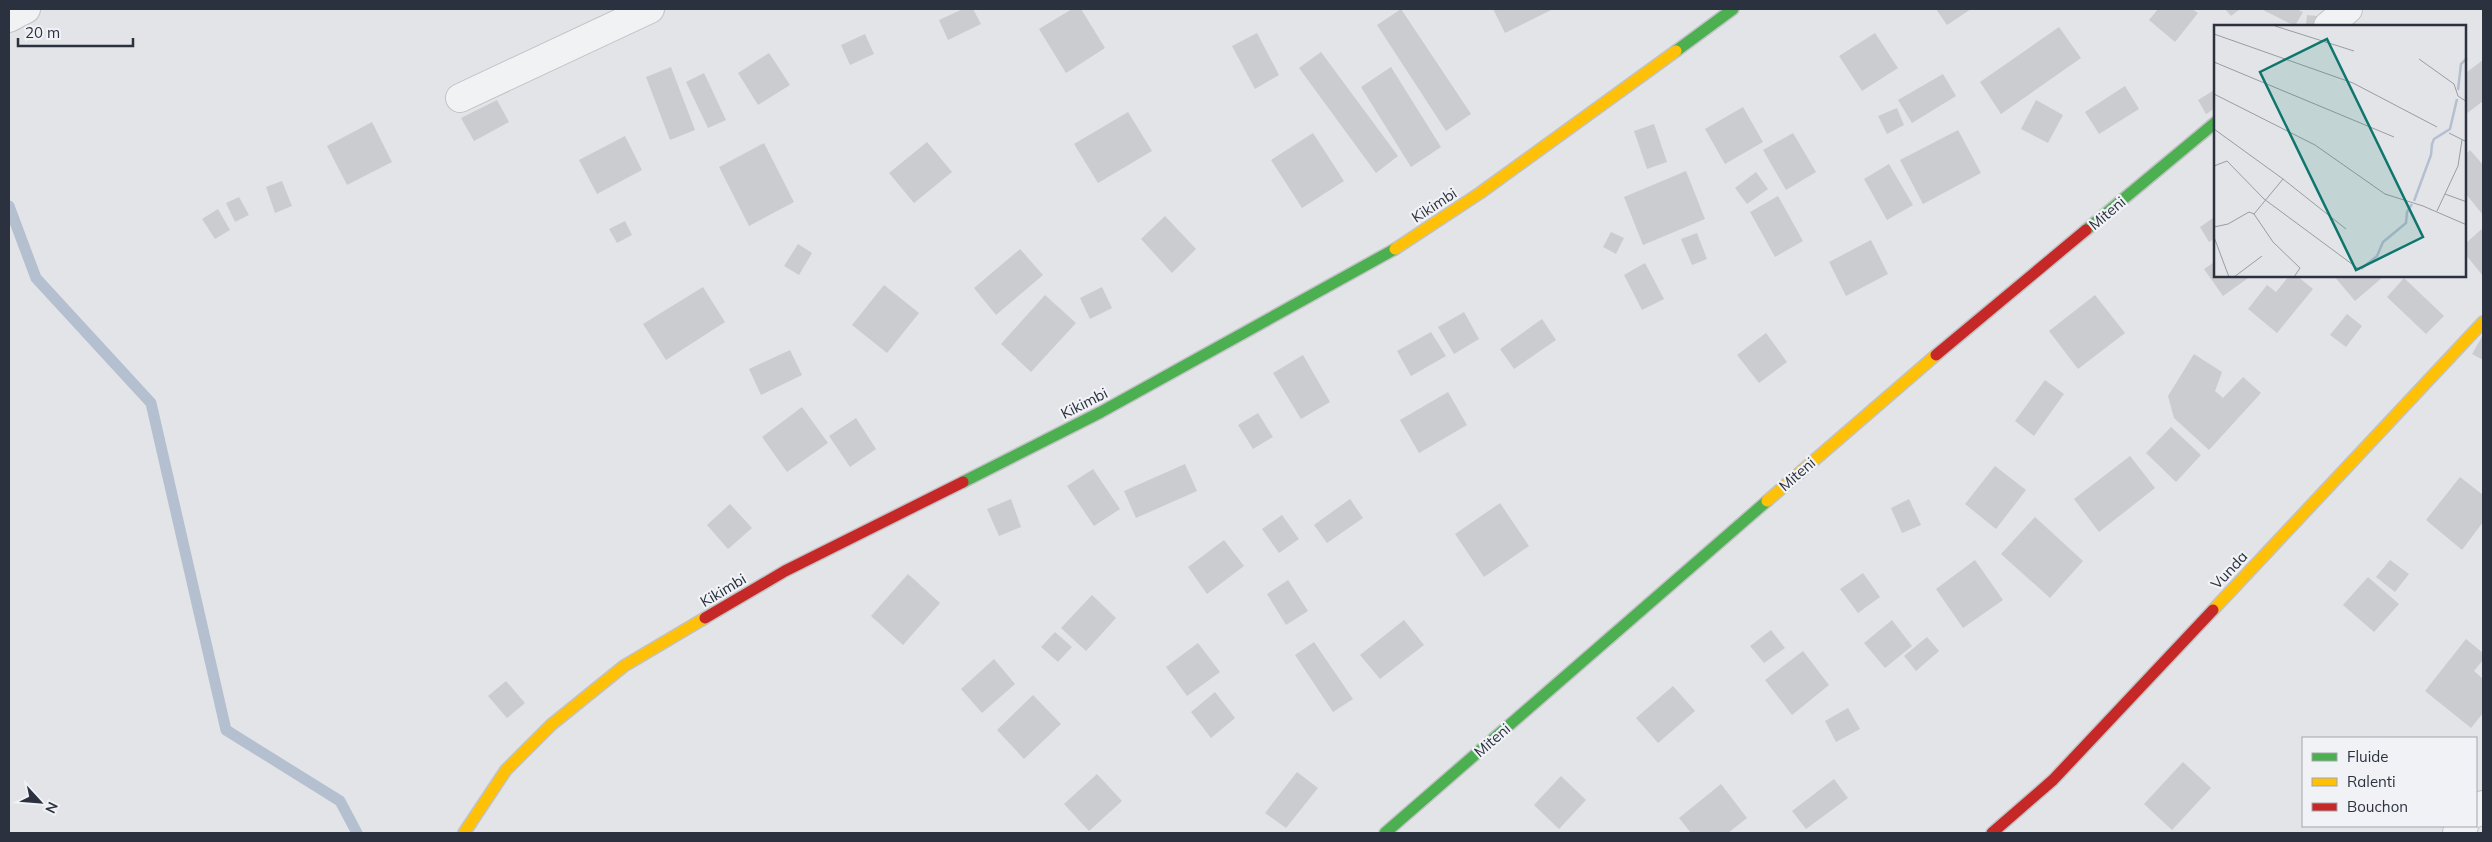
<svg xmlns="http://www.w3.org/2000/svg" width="2492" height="842" viewBox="0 0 2492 842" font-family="Mulish,sans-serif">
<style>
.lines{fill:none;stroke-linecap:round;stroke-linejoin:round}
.stream{stroke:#b4bfcf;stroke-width:11}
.building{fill:#cbcccf}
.street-casing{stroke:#c1c2c5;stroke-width:30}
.fast-casing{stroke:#c1c2c5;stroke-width:14}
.slow-casing{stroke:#c1c2c5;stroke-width:14}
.jam-casing{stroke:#c1c2c5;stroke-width:14}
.street{stroke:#f1f2f4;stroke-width:28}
.fast{stroke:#4caf50;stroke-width:11}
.slow{stroke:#ffc107;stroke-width:11}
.jam{stroke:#c62828;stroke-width:11}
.labels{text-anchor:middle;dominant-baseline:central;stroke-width:4.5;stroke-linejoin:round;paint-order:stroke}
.street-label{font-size:15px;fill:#2b313e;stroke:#f0f2f6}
.inset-river{fill:none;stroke:#b4bfcf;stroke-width:2.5}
.inset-road{fill:none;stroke:#999ca3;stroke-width:1}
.view{fill:#0f766e;fill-opacity:0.15;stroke:#0f766e;stroke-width:2.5}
.inset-edge{fill:none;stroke:#2b313e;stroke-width:2.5}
</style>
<rect width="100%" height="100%" fill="#e2e4e7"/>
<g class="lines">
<path class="stream" d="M9 206 36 278 151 403 226 730 340 801 357 833"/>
</g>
<g class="building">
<path d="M963 9H973L981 24 948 40 939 20Z"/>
<path d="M1072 9H1081L1105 48 1066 73 1039 29Z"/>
<path d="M1401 9 1471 114 1446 131 1377 25Z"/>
<path d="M1493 9H1553L1505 33Z"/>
<path d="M1936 9H1971L1947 25Z"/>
<path d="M2158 9H2192L2198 13 2175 42 2149 20Z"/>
<path d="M2225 9H2240L2231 16Z"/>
<path d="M2261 9H2296L2303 12 2295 26Z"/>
<path d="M2307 15 2317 16 2316 26H2306Z"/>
<path d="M2059 27 2081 58 2001 114 1980 82Z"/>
<path d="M1257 33 1279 75 1255 89 1232 46Z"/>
<path d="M1875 33 1898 68 1862 91 1839 56Z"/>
<path d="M865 34 874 54 850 65 841 45Z"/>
<path d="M1321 52 1398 156 1376 173 1299 68Z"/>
<path d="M769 53 790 85 758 105 738 73Z"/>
<path d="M2483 60V101L2466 114V70L2467 72Z"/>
<path d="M671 67 695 130 670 140 646 77Z"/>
<path d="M1391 67 1441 147 1411 167 1361 87Z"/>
<path d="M704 73 726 120 708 128 686 82Z"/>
<path d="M1943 74 1956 96 1912 123 1898 100Z"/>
<path d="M2125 86 2139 109 2099 134 2085 112Z"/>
<path d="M2216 89V108L2206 114 2198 100Z"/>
<path d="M497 100 509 122 474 141 461 118Z"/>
<path d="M2036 100 2063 115 2048 143 2021 129Z"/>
<path d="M1743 107 1763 142 1725 164 1705 129Z"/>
<path d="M1897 108 1904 125 1887 134 1878 116Z"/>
<path d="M1128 112 1152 151 1098 183 1074 144Z"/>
<path d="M372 122 392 162 347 185 327 146Z"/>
<path d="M1654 124 1667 162 1647 169 1634 131Z"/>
<path d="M1958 130 1981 173 1923 204 1900 160Z"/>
<path d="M1313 133 1344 181 1302 208 1271 160Z"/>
<path d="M1793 133 1816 172 1786 190 1763 150Z"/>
<path d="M625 136 642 170 597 194 579 160Z"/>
<path d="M927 142 952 172 914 203 889 173Z"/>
<path d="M764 143 794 202 749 226 719 167Z"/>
<path d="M2470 150 2483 165V215L2466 194V154Z"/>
<path d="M1889 164 1913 205 1887 220 1864 179Z"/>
<path d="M1686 171 1705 219 1643 245 1624 197Z"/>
<path d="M1756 172 1768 189 1747 204 1735 188Z"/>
<path d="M282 181 292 206 275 213 266 187Z"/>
<path d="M1778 196 1803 241 1775 257 1750 212Z"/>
<path d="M239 197 249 215 235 222 226 203Z"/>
<path d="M218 209 230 230 215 239 202 219Z"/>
<path d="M1165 216 1196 249 1172 273 1141 239Z"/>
<path d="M2216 216V238L2209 242 2200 227Z"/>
<path d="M625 221 632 235 617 243 609 229Z"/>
<path d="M2483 228V276L2466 255V243Z"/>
<path d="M1611 232 1624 238 1616 254 1603 247Z"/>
<path d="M1697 233 1707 259 1692 265 1681 239Z"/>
<path d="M1871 240 1888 274 1846 296 1829 262Z"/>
<path d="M798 244 812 253 799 275 784 266Z"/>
<path d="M1020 249 1043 275 996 315 974 288Z"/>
<path d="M2216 261V276H2251L2223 296 2204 269Z"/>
<path d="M1645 263 1664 299 1642 310 1624 275Z"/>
<path d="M2289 276H2297L2313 289 2277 333 2248 309 2267 285 2276 292Z"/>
<path d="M2334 276H2384L2355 301Z"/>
<path d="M2404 278 2444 316 2426 334 2387 297Z"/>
<path d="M884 285 919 313 887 353 852 325Z"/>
<path d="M703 287 725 322 666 360 643 324Z"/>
<path d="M1102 287 1112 308 1090 319 1080 298Z"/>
<path d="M1045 295 1076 323 1031 372 1001 344Z"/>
<path d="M2095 295 2125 333 2078 369 2049 331Z"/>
<path d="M1464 312 1479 339 1454 354 1438 327Z"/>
<path d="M2347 314 2362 326 2346 347 2330 335Z"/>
<path d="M1542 319 1556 340 1514 369 1500 349Z"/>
<path d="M1431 332 1446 356 1411 376 1397 351Z"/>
<path d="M1766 333 1787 362 1759 383 1737 355Z"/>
<path d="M2483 335V360L2472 354Z"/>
<path d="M790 350 802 375 761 395 749 369Z"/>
<path d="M2194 354 2222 372 2215 391 2223 398 2243 377 2261 393 2209 450 2174 418 2168 396Z"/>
<path d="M1303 355 1330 402 1301 419 1273 373Z"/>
<path d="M2045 380 2064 394 2034 436 2015 421Z"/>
<path d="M1448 392 1467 425 1419 453 1400 420Z"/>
<path d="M802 407 828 443 787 472 762 437Z"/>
<path d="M1258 413 1273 437 1253 449 1238 425Z"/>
<path d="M856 418 876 449 850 467 829 436Z"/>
<path d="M2171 427 2201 455 2176 482 2146 453Z"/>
<path d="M2130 456 2155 488 2099 532 2074 499Z"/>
<path d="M1185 464 1197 491 1136 518 1124 491Z"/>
<path d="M1995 466 2026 490 1996 529 1965 504Z"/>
<path d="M1093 469 1120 509 1094 526 1067 486Z"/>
<path d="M2460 477 2483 495V522L2462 550 2426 520Z"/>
<path d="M1011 499 1021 527 999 536 987 509Z"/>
<path d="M1350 499 1363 518 1327 543 1314 525Z"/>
<path d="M1909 499 1921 525 1902 533 1891 508Z"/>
<path d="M1500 503 1529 546 1484 577 1455 534Z"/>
<path d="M730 504 752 528 728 549 707 525Z"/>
<path d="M1282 515 1299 539 1279 553 1262 529Z"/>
<path d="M2035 517 2083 561 2050 598 2001 554Z"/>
<path d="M1224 540 1244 566 1207 594 1188 567Z"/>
<path d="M1975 560 2003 600 1963 628 1936 589Z"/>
<path d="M2390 560 2409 574 2395 592 2376 577Z"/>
<path d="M1863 573 1880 597 1858 613 1840 589Z"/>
<path d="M908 574 940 603 903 645 871 616Z"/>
<path d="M2368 577 2399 604 2374 632 2343 605Z"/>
<path d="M1288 580 1308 611 1286 625 1267 594Z"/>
<path d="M1092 595 1116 618 1086 651 1061 628Z"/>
<path d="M1404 620 1424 645 1380 679 1360 655Z"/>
<path d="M1892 620 1912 646 1885 668 1864 643Z"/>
<path d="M1771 630 1785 648 1764 663 1750 646Z"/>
<path d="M1055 632 1072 647 1058 662 1041 647Z"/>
<path d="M1927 637 1939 651 1916 671 1904 656Z"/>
<path d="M2466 639 2483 653V660L2474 671 2483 679V713L2471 728 2425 691Z"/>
<path d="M1314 642 1353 699 1333 712 1295 655Z"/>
<path d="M1198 643 1220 672 1187 696 1166 667Z"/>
<path d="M1803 651 1829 685 1792 715 1765 680Z"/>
<path d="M994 659 1015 684 982 713 961 689Z"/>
<path d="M506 681 525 703 507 718 488 696Z"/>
<path d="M1673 686 1695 711 1658 743 1636 718Z"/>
<path d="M1215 692 1235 718 1211 738 1191 712Z"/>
<path d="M1033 695 1061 724 1024 759 997 730Z"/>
<path d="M1848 708 1860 729 1836 742 1825 721Z"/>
<path d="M2183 762 2211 788 2172 830 2144 804Z"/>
<path d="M1297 772 1318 788 1286 828 1265 813Z"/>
<path d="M1097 774 1122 801 1089 831 1064 804Z"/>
<path d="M1561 776 1586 800 1559 829 1534 805Z"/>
<path d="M1834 779 1848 798 1806 829 1792 811Z"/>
<path d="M1721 784 1747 818 1728 833H1691L1679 818Z"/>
</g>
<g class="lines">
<g class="street-casing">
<g id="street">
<path d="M9 18 26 9"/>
<path d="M2328 26 2348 9"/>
<path d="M460 98 650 9"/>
<path d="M2476 813 2483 805"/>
<path d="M2457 833 2464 826"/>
</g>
</g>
<g class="fast-casing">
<g id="fast">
<path d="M1676 51 1733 9"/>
<path d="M2086 230 2216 122"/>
<path d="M963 482 1101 412 1395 249"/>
<path d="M1385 833 1767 501"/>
</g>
</g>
<g class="slow-casing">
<g id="slow">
<path d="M1395 249 1480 193 1676 51"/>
<path d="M1767 501 1936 355"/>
<path d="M2213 610 2483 322"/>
<path d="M464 833 506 770 551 725 624 666 705 618"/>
</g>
</g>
<g class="jam-casing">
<g id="jam">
<path d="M1936 355 2086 230"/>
<path d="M705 618 785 571 963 482"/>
<path d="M1992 833 2053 780 2213 610"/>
</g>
</g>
<use href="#street" class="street"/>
<use href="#fast" class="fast"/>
<use href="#slow" class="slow"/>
<use href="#jam" class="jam"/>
</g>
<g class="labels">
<g class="street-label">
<text transform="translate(1434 205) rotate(-33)">Kikimbi</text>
<text transform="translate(2107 213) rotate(-40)">Miteni</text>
<text transform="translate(1084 403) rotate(-27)">Kikimbi</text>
<text transform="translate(1797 474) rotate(-41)">Miteni</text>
<text transform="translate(2229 570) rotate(-47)">Vunda</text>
<text transform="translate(723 590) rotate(-31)">Kikimbi</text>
<text transform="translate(1492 740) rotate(-41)">Miteni</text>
</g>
</g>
<g transform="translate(2214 25)">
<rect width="252" height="252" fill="#e2e4e7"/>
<path class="inset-river" d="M244 65 247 39 253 33M200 176 217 130 218 119 220 114 236 104 243 74M147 244 163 231 169 217 192 198 193 187 198 179"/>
<path class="inset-road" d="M61 1 140 26M0 9 139 58 223 102M205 34 240 59 244 71 253 77M0 37 180 112M0 69 101 120 171 169 209 181 253 200M0 104 69 154 40 189M235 108 253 117M0 141 13 136 50 174 146 245M69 154 132 204M231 169 253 177M223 186 244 141 248 115M0 202 14 199 35 187 40 189 59 217 86 243 80 252M0 212 15 252M20 252 48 231"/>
<path class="view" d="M113 14 209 212 142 245 46 47Z"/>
<rect width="252" height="252" class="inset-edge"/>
</g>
<rect width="2492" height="842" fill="none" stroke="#2b313e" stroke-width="20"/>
<rect x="2302" y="737" width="175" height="90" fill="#f0f2f6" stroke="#a1a5ac"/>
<rect x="2312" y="753" width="25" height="8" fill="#4caf50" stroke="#a1a5ac"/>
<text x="2347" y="762" font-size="15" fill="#2b313e">Fluide</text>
<rect x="2312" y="778" width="25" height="8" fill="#ffc107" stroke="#a1a5ac"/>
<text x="2347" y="787" font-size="15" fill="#2b313e">Ralenti</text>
<rect x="2312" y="803" width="25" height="8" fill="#c62828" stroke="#a1a5ac"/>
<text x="2347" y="812" font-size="15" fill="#2b313e">Bouchon</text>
<g transform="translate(40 802) rotate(116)" stroke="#f0f2f6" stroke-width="4" paint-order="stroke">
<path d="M0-4L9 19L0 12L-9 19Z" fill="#2b313e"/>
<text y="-8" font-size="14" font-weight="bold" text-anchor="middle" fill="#2b313e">N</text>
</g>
<path d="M18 38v8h115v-8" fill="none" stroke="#2b313e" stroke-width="2.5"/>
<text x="25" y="38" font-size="15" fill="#2b313e" stroke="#f0f2f6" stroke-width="4" paint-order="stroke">20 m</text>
</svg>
